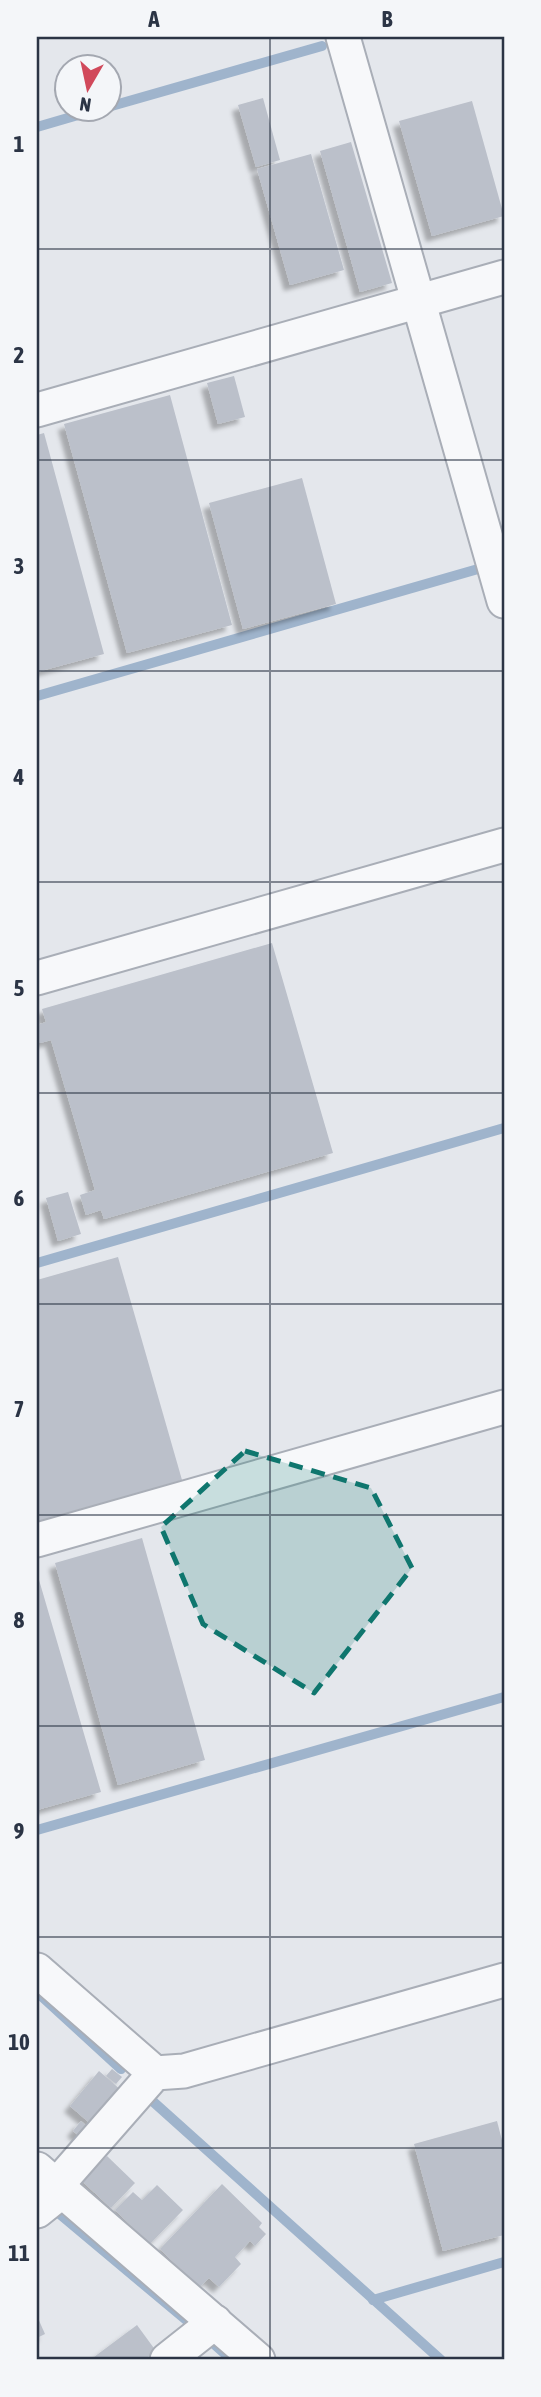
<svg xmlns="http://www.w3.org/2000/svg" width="541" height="2397" viewBox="0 0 541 2397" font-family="'Asap Condensed',sans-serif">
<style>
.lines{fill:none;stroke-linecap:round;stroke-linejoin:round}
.stream{stroke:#9fb4cc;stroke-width:10}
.building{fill:#bbc0ca;filter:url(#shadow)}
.street-casing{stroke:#a9aeb7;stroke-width:37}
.street{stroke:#f7f8fa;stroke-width:33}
.marked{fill:#0f766e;fill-opacity:0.2;stroke:#0f766e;stroke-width:5;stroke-dasharray:14 9;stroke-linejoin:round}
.grid{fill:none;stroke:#2b3445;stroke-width:2;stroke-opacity:0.55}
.neatline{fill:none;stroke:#2b3445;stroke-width:2.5}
.grid-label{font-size:23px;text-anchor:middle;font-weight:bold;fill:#2b3445}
</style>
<defs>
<filter id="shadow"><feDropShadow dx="-6" dy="6" stdDeviation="2" flood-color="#0004"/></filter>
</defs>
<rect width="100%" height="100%" fill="#e4e7ec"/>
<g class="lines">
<g class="stream">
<path d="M108 107 322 46"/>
<path d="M37 127 102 108"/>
<path d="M37 696 478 569"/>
<path d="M37 1263 504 1128"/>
<path d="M37 1830 504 1697"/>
<path d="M37 1992 121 2069"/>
<path d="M149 2098 441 2360"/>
<path d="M56 2211 191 2324"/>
<path d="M373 2300 504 2262"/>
<path d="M214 2344 232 2360"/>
</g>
</g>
<g class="building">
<path d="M263 98 280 160 256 167 238 105Z"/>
<path d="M472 101 504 216 432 236 399 121Z"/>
<path d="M351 142 392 283 360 292 320 151Z"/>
<path d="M311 154 344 270 290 285 257 169Z"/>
<path d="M234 376 245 417 218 424 207 383Z"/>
<path d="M170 395 232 625 127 653 64 424Z"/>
<path d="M44 433 104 654 37 672V435Z"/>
<path d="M302 478 336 604 243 629 209 503Z"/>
<path d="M272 943 333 1153 104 1219 101 1210 86 1215 80 1195 95 1190 51 1040 40 1043 37 1025 46 1022 42 1009Z"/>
<path d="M68 1192 81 1234 58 1241 46 1198Z"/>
<path d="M118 1257 182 1480 37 1521V1280Z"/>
<path d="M142 1538 205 1760 118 1785 55 1563Z"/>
<path d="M37 1573 101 1792 37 1810Z"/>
<path d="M112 2069 122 2077 116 2084 106 2076Z"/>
<path d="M99 2071 122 2091 92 2125 70 2106Z"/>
<path d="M81 2121 91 2130 83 2139 73 2131Z"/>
<path d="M497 2121 504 2148V2235L443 2251 414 2144Z"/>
<path d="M107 2156 135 2183 111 2208 82 2181Z"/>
<path d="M222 2184 262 2223 259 2227 266 2234 255 2246 250 2241 235 2257 241 2264 219 2287 209 2278 199 2288 160 2249Z"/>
<path d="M157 2185 183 2210 150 2244 115 2210 133 2192 142 2200Z"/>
<path d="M37 2316 45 2334 37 2338Z"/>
<path d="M137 2325 156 2351 144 2360H90Z"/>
</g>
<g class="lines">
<g class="street-casing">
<g id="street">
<path d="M343 37 504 601"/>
<path d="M37 410 504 277"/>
<path d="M37 978 504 845"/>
<path d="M37 1540 504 1407"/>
<path d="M37 1970 155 2073"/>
<path d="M37 2169 258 2360"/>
<path d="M56 2186 155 2073 184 2071 504 1980"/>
<path d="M37 2211 62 2191"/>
<path d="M167 2360 215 2322"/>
</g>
</g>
<use href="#street" class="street"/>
</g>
<path class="marked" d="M245 1451 371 1488 412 1568 314 1693 203 1624 161 1527Z"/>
<path class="grid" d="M270 37V2360M37 249H504M37 460H504M37 671H504M37 882H504M37 1093H504M37 1304H504M37 1515H504M37 1726H504M37 1937H504M37 2148H504"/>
<rect width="541" height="2397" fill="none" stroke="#f4f6f9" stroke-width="77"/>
<g transform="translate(88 88) rotate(189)"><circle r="33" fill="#f4f6f9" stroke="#a4a8b1" stroke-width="2"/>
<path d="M0-5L12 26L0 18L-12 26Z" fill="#d1495b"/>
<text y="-10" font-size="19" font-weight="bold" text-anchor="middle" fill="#2b3445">N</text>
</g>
<rect x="38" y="38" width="465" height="2320" class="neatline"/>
<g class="grid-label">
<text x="154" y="27">A</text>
<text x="387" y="27">B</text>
<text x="19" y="152">1</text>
<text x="19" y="363">2</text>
<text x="19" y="574">3</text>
<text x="19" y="785">4</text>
<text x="19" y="996">5</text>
<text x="19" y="1206">6</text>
<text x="19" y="1417">7</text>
<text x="19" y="1628">8</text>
<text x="19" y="1839">9</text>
<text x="19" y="2050">10</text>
<text x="19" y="2261">11</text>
</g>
</svg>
